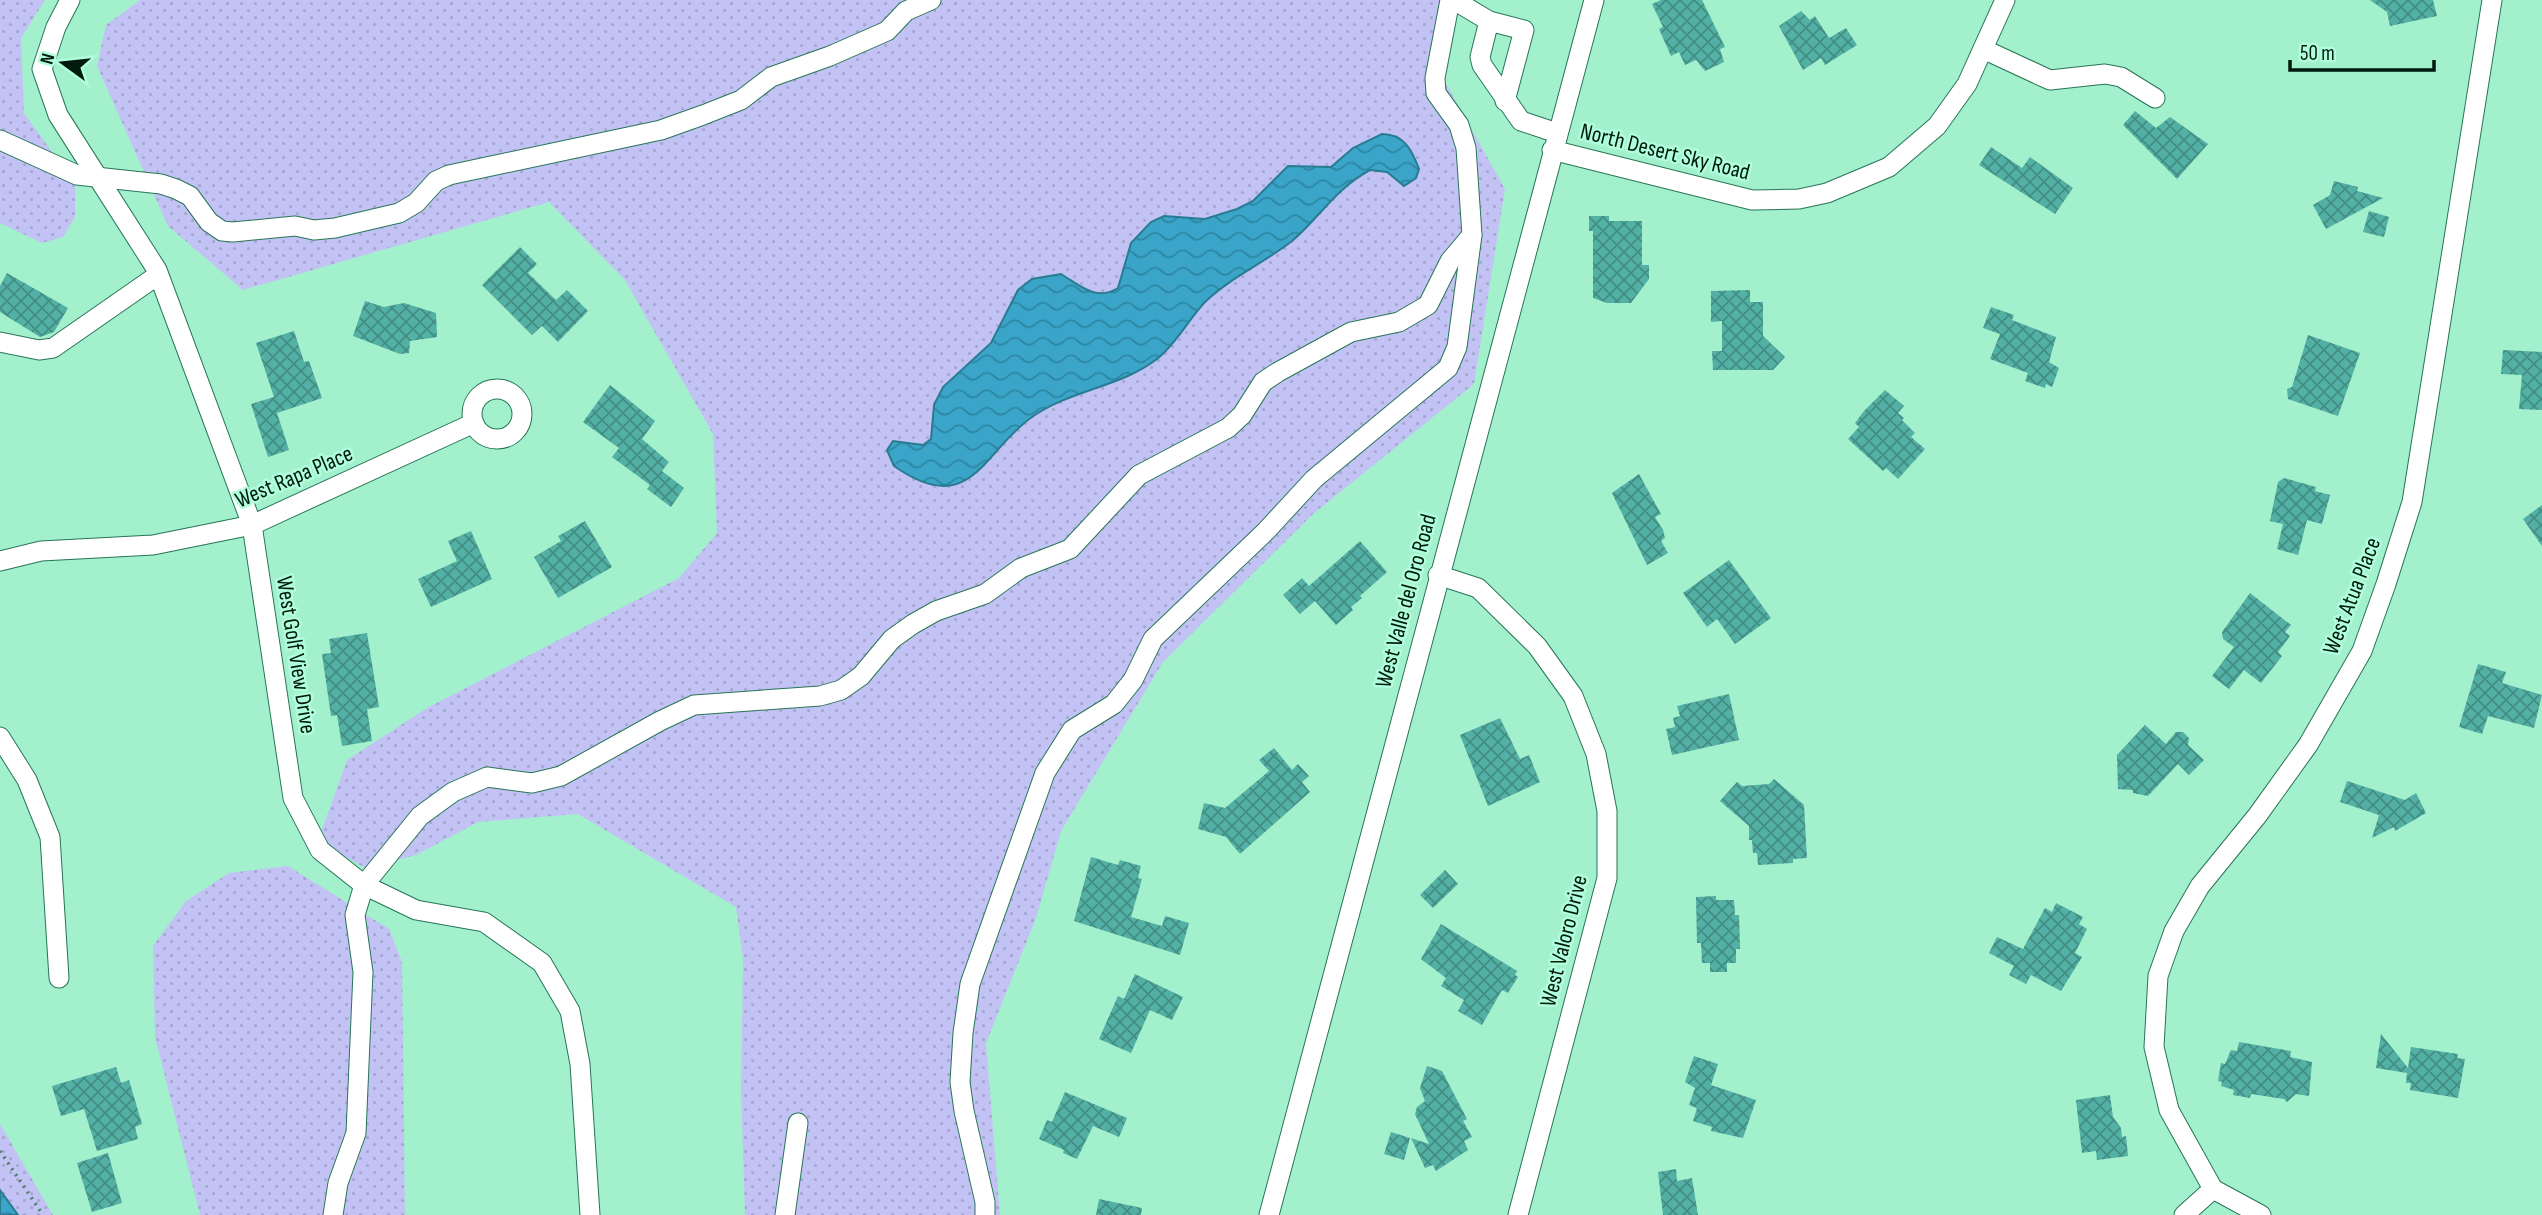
<svg xmlns="http://www.w3.org/2000/svg" width="2542" height="1215" viewBox="0 0 2542 1215" font-family="'Sofia Sans Condensed',sans-serif">
<style>
.grass{fill:url(#grass-dots)}
.water{fill:url(#water-waves);stroke:#297b91;stroke-width:2}
.building{fill:url(#building-cross-hatch)}
.lines{fill:none;stroke-linecap:round;stroke-linejoin:round}
.minor-casing{stroke:#277557;stroke-width:21}
.path{stroke:#4e816a;stroke-width:3.5;stroke-dasharray:2 5;stroke-linecap:butt}
.minor{stroke:#fff;stroke-width:19}
.labels{text-anchor:middle;dominant-baseline:central;stroke-width:5;stroke-linejoin:round;paint-order:stroke}
.street-label{font-size:23px;fill:#001a0e;stroke:#b0feda}
</style>
<defs>
<pattern id="grass-dots" width="8" height="8" patternUnits="userSpaceOnUse" patternTransform="scale(1.75)"><rect width="8" height="8" fill="#c2c3f4"/><path d="M2 2h.1M6 6h.1" fill="none" stroke="#a5a7d0" stroke-width="1.8" stroke-linecap="round"/></pattern>
<pattern id="water-waves" width="16" height="10" patternUnits="userSpaceOnUse" patternTransform="scale(1.75)"><rect width="16" height="10" fill="#3aa5c9"/><path d="M0 5q4-4 8 0t8 0" fill="none" stroke="#2e86a2"/></pattern>
<pattern id="building-cross-hatch" width="8" height="8" patternUnits="userSpaceOnUse" patternTransform="scale(1.75)"><rect width="8" height="8" fill="#53b0a4"/><path d="M0 0l8 8M0 8l8-8" fill="none" stroke="#428e84"/></pattern>
</defs>
<rect width="100%" height="100%" fill="#a3f0cd"/>
<g class="grass">
<path d="M0 0H45L21 38 24 113 75 184V217L63 237 42 243 0 223Z"/>
<path d="M140 0H1472L1455 16 1444 80 1505 189 1474 384 1313 514 1163 662 1061 831 1036 918 986 1043 1000 1215H745L741 1093 743 959 736 907 578 814 478 822 416 855 365 868 329 847 322 830 347 760 427 708 679 578 717 533 713 434 625 280 549 202 243 290 168 226 97 66 106 25Z"/>
<path d="M288 866 389 929 402 962 405 1215H200L155 1037 153 946 186 901 229 873Z"/>
<path d="M0 1124 53 1215H0Z"/>
</g>
<g class="water">
<path d="M1382 134C1404 134 1412 150 1419 169L1416 178 1404 186 1387 172 1370 170C1335 189 1321 216 1292 241 1264 263 1231 277 1205 302 1188 320 1177 343 1157 359 1121 387 1070 390 1032 417 982 452 971 520 894 466L887 450 893 441 923 445 931 439 934 405 943 387 991 343 1018 290 1032 279 1061 274C1079 285 1097 302 1118 288L1131 243 1151 222 1164 216 1205 219 1237 209 1253 201 1288 166 1331 167 1353 148Z"/>
<path d="M0 1190 18 1215H0Z"/>
</g>
<g class="building">
<path d="M1661 0H1702L1725 47 1720 49 1724 62 1705 71 1696 60 1685 65 1679 52 1671 56 1659 29 1663 27 1652 4Z"/>
<path d="M2370 0H2433L2437 16 2390 26 2387 12Z"/>
<path d="M1801 11 1810 20 1815 16 1829 38 1846 28 1857 45 1825 65 1821 58 1803 70 1779 26Z"/>
<path d="M2135 111 2156 128 2170 117 2208 144 2177 179 2123 125Z"/>
<path d="M1991 147 2022 168 2030 157 2073 188 2055 214 1979 165Z"/>
<path d="M2334 181 2358 187 2357 191 2383 198 2326 229 2313 205 2330 195Z"/>
<path d="M2369 211 2389 217 2384 237 2363 232Z"/>
<path d="M1589 216H1609V221H1642V265H1649V279L1631 303H1607L1593 298V231H1589Z"/>
<path d="M520 247 537 264 528 273 556 300 567 290 588 311 558 342 542 326 532 335 482 285Z"/>
<path d="M7 273 68 308 54 332 40 337 0 312V286Z"/>
<path d="M1750 290V302H1763V336L1785 357 1773 370H1713L1712 351H1722V321L1711 322V291Z"/>
<path d="M365 301 384 307 404 303 436 313 437 337 410 341 409 353 400 354 353 336Z"/>
<path d="M1991 307 2014 315 2012 320 2056 337 2049 362 2059 368 2052 387 2046 384 2045 388 2025 381 2028 373 1990 359 2000 334 1983 328Z"/>
<path d="M294 331 304 362 309 361 322 398 277 413 289 450 268 457 251 404 274 397 256 343Z"/>
<path d="M2308 335 2360 353 2338 416 2288 399 2287 389 2292 387Z"/>
<path d="M2503 350 2542 352V410L2519 409 2522 375 2501 374Z"/>
<path d="M610 385 655 421 642 439 669 462 662 471 684 488 671 507 647 489 650 485 612 457 619 448 583 422Z"/>
<path d="M1885 390 1904 406 1898 413 1904 418 1902 420 1915 433 1911 437 1925 449 1898 479 1886 468 1883 471 1848 439 1859 427 1855 423 1864 411Z"/>
<path d="M1639 474 1661 514 1655 517 1663 530 1665 538 1661 541 1668 553 1647 565 1612 493Z"/>
<path d="M2284 478 2316 487 2315 491 2330 495 2322 524 2307 520 2298 555 2277 549 2283 524 2270 521 2278 482Z"/>
<path d="M2542 505V546L2523 519Z"/>
<path d="M585 521 612 567 558 598 534 557 561 541 558 536Z"/>
<path d="M471 531 492 579 431 607 418 579 457 561 448 541Z"/>
<path d="M1360 541 1387 572 1360 596 1362 598 1351 607 1353 610 1336 625 1315 601 1300 614 1283 595 1302 578 1309 586Z"/>
<path d="M1729 560 1771 618 1735 644 1717 619 1707 627 1683 593Z"/>
<path d="M2250 593 2291 625 2285 632 2290 636 2278 652 2282 656 2261 683 2244 670 2229 689 2212 676 2234 647 2223 639 2222 632Z"/>
<path d="M367 633 379 707 367 709 372 741 342 746 337 715 331 716 322 654 331 653 329 639Z"/>
<path d="M2478 664 2506 672 2502 683 2542 695 2534 728 2488 716 2482 734 2459 727Z"/>
<path d="M1729 694 1739 740 1672 755 1666 729 1675 727 1673 718 1680 716 1677 706Z"/>
<path d="M1500 718 1520 759 1529 755 1540 782 1488 806 1460 735Z"/>
<path d="M2145 725 2166 744 2176 732H2183L2189 738 2188 745 2204 760 2189 775 2178 764 2148 796 2133 793V790L2118 789 2117 755Z"/>
<path d="M1274 748 1292 770 1298 764 1309 776 1302 782 1310 792 1240 854 1226 837 1198 829 1204 803 1225 808 1269 771 1259 760Z"/>
<path d="M1774 779 1804 805 1807 858 1793 859V863L1758 865 1757 853H1753L1752 840H1749V826L1720 801 1737 782 1742 786 1769 784Z"/>
<path d="M2347 781 2405 800 2416 793 2426 813 2395 831 2394 827 2372 838 2379 815 2340 802Z"/>
<path d="M1091 857 1118 865 1120 860 1141 866 1138 878 1142 879 1131 917 1162 926 1165 916 1189 923 1180 955 1074 921Z"/>
<path d="M1445 870 1458 884 1433 908 1420 895Z"/>
<path d="M1716 896V900H1734L1735 915H1739L1740 949H1736V963H1727V972H1710V963H1702L1701 943H1697L1696 897Z"/>
<path d="M2056 903 2083 917 2079 924 2087 929 2075 953 2082 957 2061 991 2031 975 2026 984 2009 975 2014 966 1989 953 1997 937 2023 949 2045 908 2052 912Z"/>
<path d="M1441 924 1517 971 1515 975 1518 977 1508 993 1502 990 1482 1025 1458 1011 1464 1000 1441 986 1446 978 1421 959Z"/>
<path d="M1135 974 1183 997 1172 1020 1150 1010 1131 1053 1099 1039 1118 996 1124 999Z"/>
<path d="M2381 1034 2408 1068 2411 1047 2458 1054 2457 1058 2465 1059 2458 1098 2410 1090 2411 1083H2406L2407 1073 2376 1068Z"/>
<path d="M2239 1042 2291 1051 2290 1057 2312 1062 2309 1096 2296 1094 2287 1102 2284 1099 2251 1094 2250 1098 2233 1095 2234 1090 2221 1086 2222 1082 2218 1081 2221 1063 2225 1064 2231 1050 2237 1051Z"/>
<path d="M1694 1056 1718 1064 1711 1085 1756 1100 1743 1138 1711 1131 1712 1127 1693 1121 1697 1108 1689 1105 1695 1088 1685 1082Z"/>
<path d="M1427 1066 1442 1071 1467 1119 1463 1121 1472 1137 1464 1141 1468 1150 1436 1171 1433 1165 1425 1168 1411 1138 1429 1144 1415 1114 1417 1107 1425 1101 1420 1088Z"/>
<path d="M116 1067 121 1083 129 1080 142 1124 135 1127 138 1139 97 1151 84 1109 61 1116 52 1086Z"/>
<path d="M1065 1092 1127 1118 1119 1137 1093 1126 1077 1159 1063 1153 1064 1150 1039 1139 1047 1120 1052 1122Z"/>
<path d="M2110 1095 2113 1117 2121 1128 2122 1137 2126 1136 2128 1156 2097 1160 2096 1151 2082 1153 2076 1100Z"/>
<path d="M1391 1132 1410 1138 1404 1160 1384 1154Z"/>
<path d="M108 1153 122 1203 92 1212 77 1163Z"/>
<path d="M1676 1169 1677 1181 1692 1178 1698 1215H1663L1658 1172Z"/>
<path d="M1099 1199 1142 1208 1141 1215H1096Z"/>
</g>
<g class="lines">
<g class="minor-casing">
<g id="minor">
<path d="M70 0 56 27 42 69 58 115 157 270 252 525 293 798 320 850 364 885 416 910 484 922 542 963 570 1011 580 1064 590 1215"/>
<path d="M1454 0 1489 21 1524 30 1505 101"/>
<path d="M1489 21 1480 57 1482 65 1521 121 1557 133"/>
<path d="M1983 49 2050 80 2105 74 2121 77 2155 98"/>
<path d="M0 140 77 175 161 184 176 189 190 196 209 222 222 231 233 232 295 226 314 230 335 228 399 213 416 203 436 181 449 175 661 130 703 115 741 100 771 77 830 56 887 31 906 11 931 0"/>
<path d="M1552 150 1752 200 1799 199 1827 193 1889 167 1937 126 1967 84 2005 0"/>
<path d="M0 342 39 350 53 348 158 275"/>
<circle cx="497" cy="414" r="25"/>
<path d="M0 561 41 551 153 545 252 525 474 423"/>
<path d="M1438 575 1478 588 1537 646 1573 696 1596 754 1607 811V878L1518 1215"/>
<path d="M0 737 27 780 50 837 59 978"/>
<path d="M333 1215 338 1183 356 1133 363 972 355 915 364 885 420 816 453 792 487 777 532 783 561 776 660 721 694 705 820 696 841 690 861 676 892 639 913 624 936 611 985 594 1021 568 1070 549 1139 475 1228 428 1242 415 1263 382 1278 372 1351 332 1399 322 1428 305 1450 261 1472 235"/>
<path d="M785 1215 798 1123"/>
<path d="M985 1215V1202L964 1111 960 1082 963 1033 970 984 1045 773 1072 730 1114 704 1133 680 1153 639 1266 531 1314 479 1448 368 1457 347 1472 235 1466 148 1459 125 1436 93 1435 78 1450 0"/>
<path d="M1269 1215 1594 0"/>
<path d="M2184 1215 2213 1189"/>
<path d="M2261 1215 2213 1189 2169 1110 2154 1047 2158 976 2174 931 2200 886 2257 816 2308 745 2362 651 2386 584 2412 502 2492 0"/>
</g>
</g>
<path class="path" d="M0 1151 43 1215"/>
<use href="#minor" class="minor"/>
</g>
<g class="labels">
<g class="street-label">
<text transform="translate(1665 152) rotate(14)">North Desert Sky Road</text>
<text transform="translate(294 477) rotate(-23)">West Rapa Place</text>
<text transform="translate(2352 596) rotate(-69)">West Atua Place</text>
<text transform="translate(1406 601) rotate(-75)">West Valle del Oro Road</text>
<text transform="translate(296 655) rotate(81)">West Golf View Drive</text>
<text transform="translate(1564 941) rotate(-76)">West Valoro Drive</text>
</g>
</g>
<g transform="translate(63 63) rotate(285)" stroke="#b0feda" stroke-width="5" paint-order="stroke">
<path d="M0-5L12 26L0 18L-12 26Z" fill="#001a0e"/>
<text y="-10" font-size="19" font-weight="bold" text-anchor="middle" fill="#001a0e">N</text>
</g>
<path d="M2290 60v10h144v-10" fill="none" stroke="#001a0e" stroke-width="3.5"/>
<text x="2300" y="60" font-size="21" fill="#001a0e" stroke="#b0feda" stroke-width="5" paint-order="stroke">50 m</text>
</svg>
